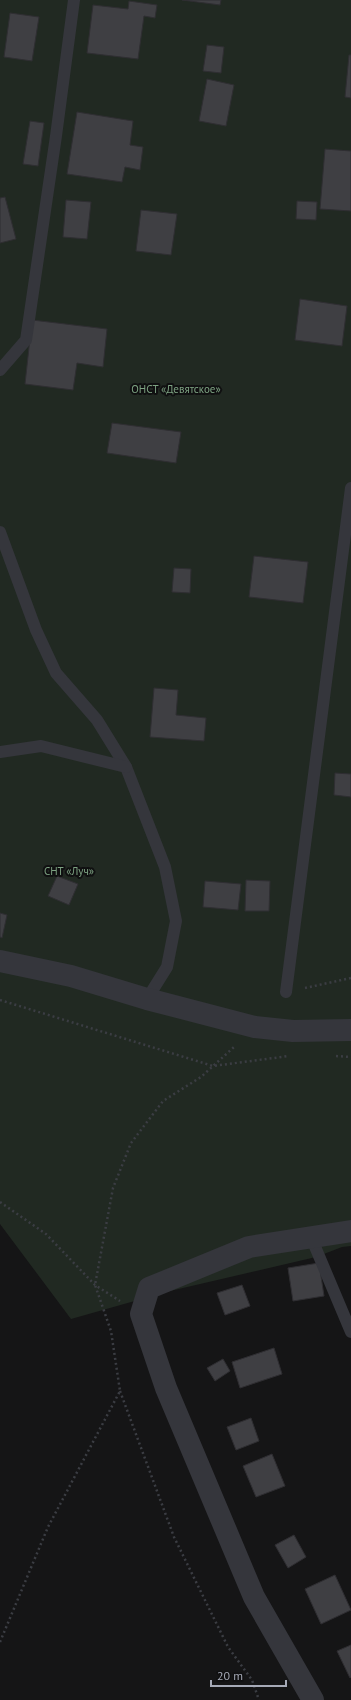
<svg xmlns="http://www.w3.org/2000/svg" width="351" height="1700" viewBox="0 0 351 1700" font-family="'PT Sans',sans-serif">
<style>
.green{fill:#212922}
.building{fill:#3f3f43;stroke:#2f2e32}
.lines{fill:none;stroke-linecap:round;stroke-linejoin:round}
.path{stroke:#3b3d43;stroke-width:2.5;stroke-dasharray:2 3;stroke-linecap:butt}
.service{stroke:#35363c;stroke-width:12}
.minor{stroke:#35363c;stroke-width:22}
.labels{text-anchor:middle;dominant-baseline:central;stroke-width:4;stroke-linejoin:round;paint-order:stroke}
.park-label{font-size:11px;fill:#7da282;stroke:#101011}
</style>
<rect width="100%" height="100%" fill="#151516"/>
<path class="green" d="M0 0H351V1246L342 1247 316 1257 170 1291 71 1319 0 1224Z"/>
<g class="building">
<path d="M182 0H221L220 5Z"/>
<path d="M129 1 157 5 155 18 144 16 138 59 87 53 93 5 128 9Z"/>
<path d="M10 13 39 17 32 61 4 57Z"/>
<path d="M207 45 224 47 221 73 203 71Z"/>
<path d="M349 55H351V98L345 97Z"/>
<path d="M207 79 234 85 226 126 199 121Z"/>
<path d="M77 112 133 121 130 145 143 147 140 170 125 167 122 182 67 174Z"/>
<path d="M30 121 44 123 38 166 23 164Z"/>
<path d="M325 149 351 151V211L320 209Z"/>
<path d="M5 197 16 239 0 243V198Z"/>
<path d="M66 200 91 202 87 239 63 237Z"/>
<path d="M297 201 317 202 316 220 296 219Z"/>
<path d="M141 210 177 214 171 255 136 251Z"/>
<path d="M300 299 347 306 342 346 295 340Z"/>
<path d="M32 320 107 329 103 367 77 363 73 390 25 384Z"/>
<path d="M112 423 181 432 176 463 107 453Z"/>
<path d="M254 556 308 562 303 603 249 597Z"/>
<path d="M174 568 191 569 190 593 172 592Z"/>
<path d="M154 688 178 690 176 715 206 718 204 741 150 737Z"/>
<path d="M335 773 351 774V797L334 795Z"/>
<path d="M57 876 78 884 69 905 48 896Z"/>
<path d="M246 880 270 881 269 911H245Z"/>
<path d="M205 881 241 884 238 910 203 907Z"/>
<path d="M0 913 7 915 2 938 0 937Z"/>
<path d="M319 1263 324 1296 293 1301 288 1268Z"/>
<path d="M242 1285 250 1306 225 1315 217 1293Z"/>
<path d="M274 1348 282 1374 240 1388 232 1362Z"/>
<path d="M223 1359 230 1371 215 1381 207 1368Z"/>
<path d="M251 1418 259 1441 236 1450 227 1427Z"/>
<path d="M272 1454 285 1486 256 1497 243 1466Z"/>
<path d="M294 1535 306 1557 288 1568 275 1545Z"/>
<path d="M335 1575 351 1610 321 1624 305 1589Z"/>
<path d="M351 1645V1677L350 1678 337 1651Z"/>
</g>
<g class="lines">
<g class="path">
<path d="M305 988 351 978"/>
<path d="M0 1000 213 1066 289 1056"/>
<path d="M336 1056 351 1057"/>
<path d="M0 1202 46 1234 95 1285 120 1301"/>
<path d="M120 1391 174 1537 228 1647 252 1680 259 1700"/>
<path d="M0 1642 48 1527 120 1391 111 1331 95 1285 113 1188 131 1143 163 1101 201 1077 234 1047"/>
</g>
<g class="service">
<path d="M0 370 26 340 56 136 74 0"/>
<path d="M0 532 36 630 56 673 97 720 126 767 165 867 176 921 167 967 147 999"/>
<path d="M0 752 41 746 126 767"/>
<path d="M286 992 351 488"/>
<path d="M311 1237 351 1332"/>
</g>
<g class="minor">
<path d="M0 961 71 976 147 999 255 1027 293 1031 351 1030"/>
<path d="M313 1700 254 1597 166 1388 141 1314 149 1288 249 1247 351 1231"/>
</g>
</g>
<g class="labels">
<g class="park-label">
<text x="176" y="389">ОНСТ «Девятское»</text>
<text x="69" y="871">СНТ «Луч»</text>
</g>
</g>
<path d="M211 1680v6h75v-6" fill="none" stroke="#a6aab7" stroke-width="2"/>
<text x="217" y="1680" font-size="12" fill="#a6aab7" stroke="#101011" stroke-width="3" paint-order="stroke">20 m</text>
</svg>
